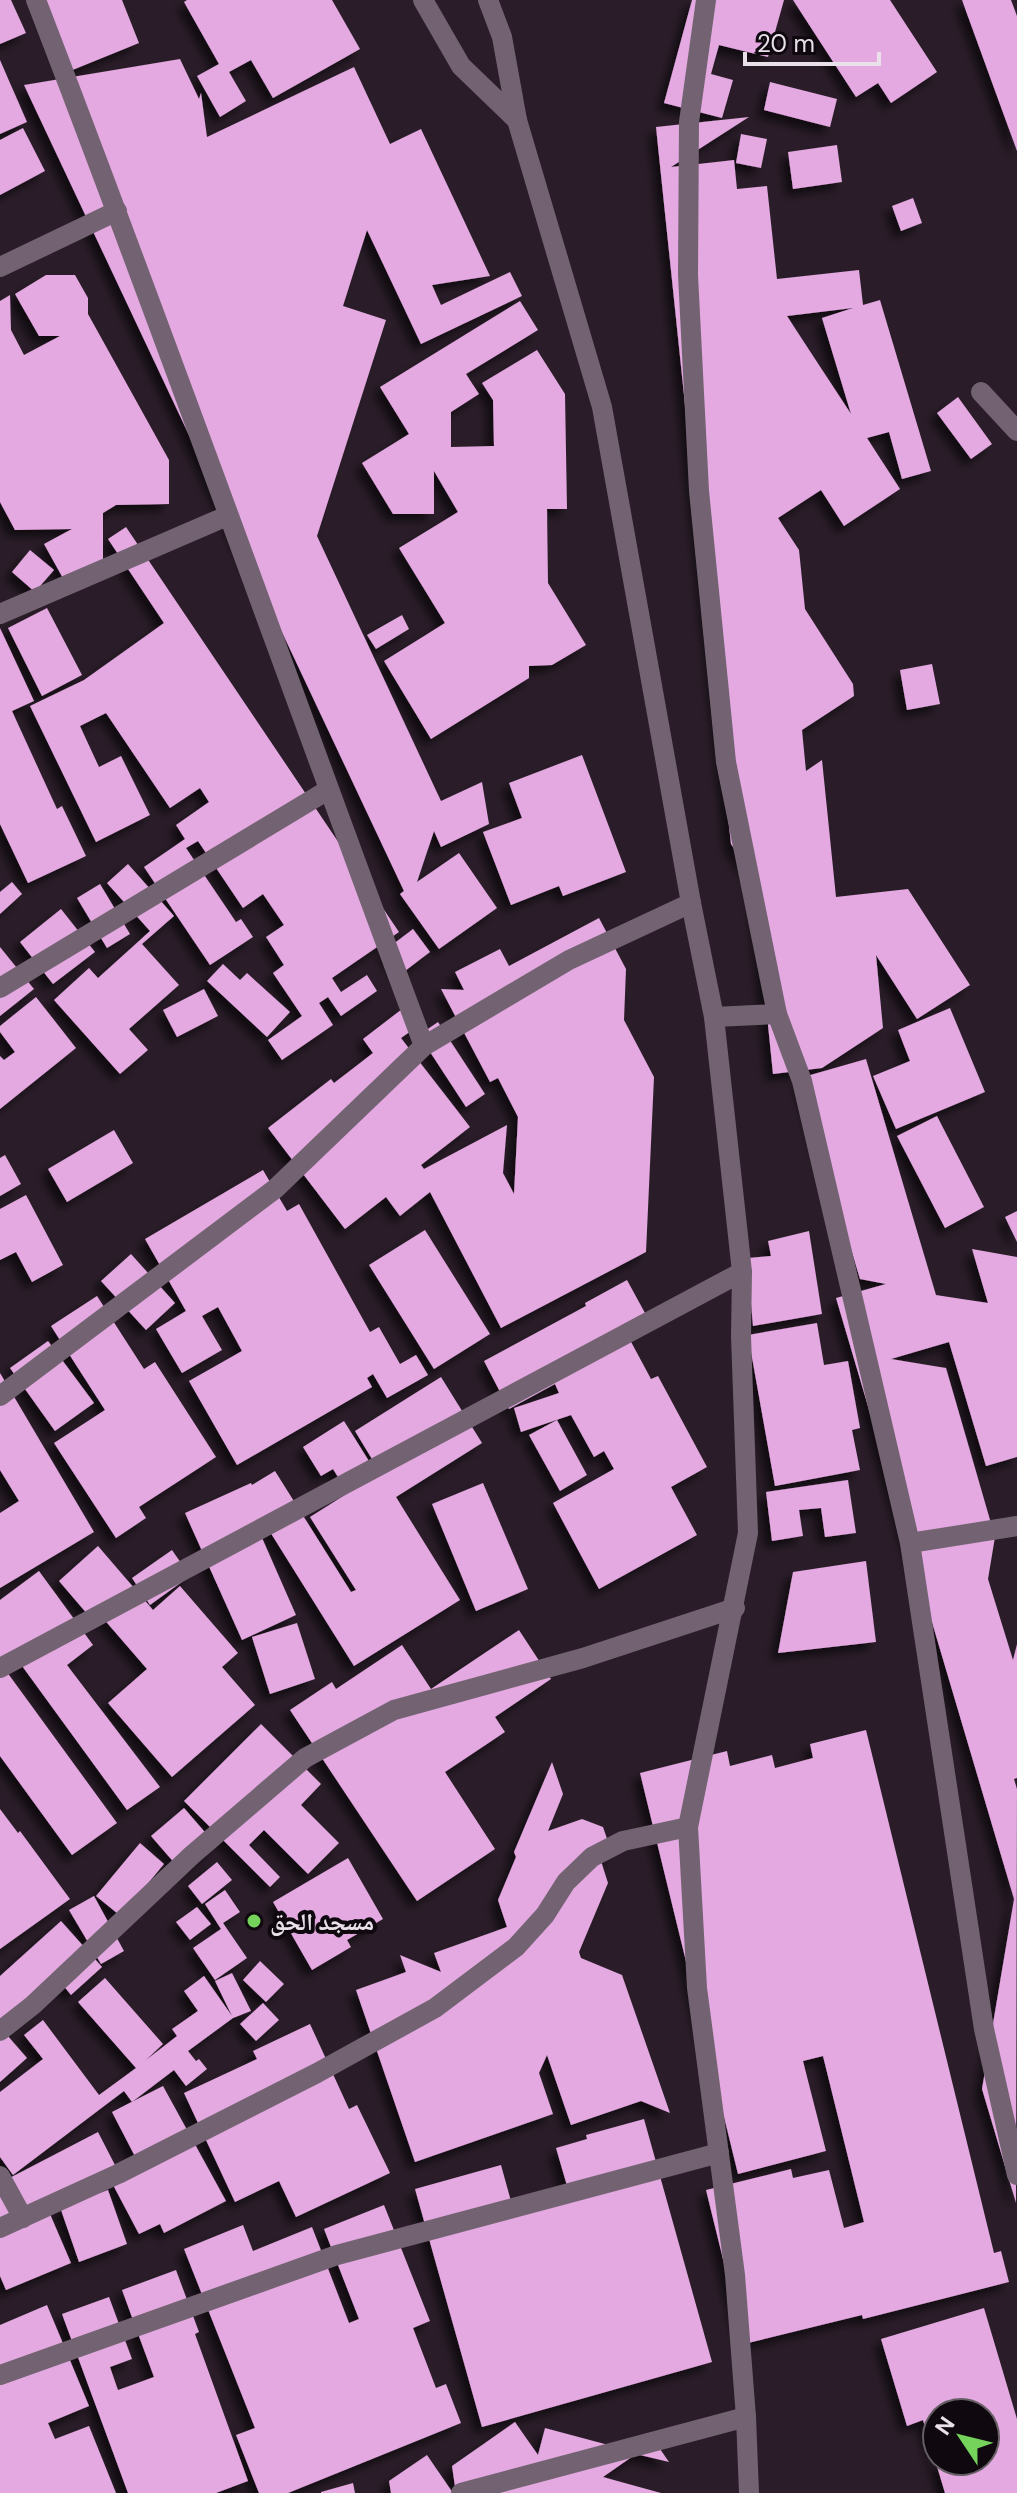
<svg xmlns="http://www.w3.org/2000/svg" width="1017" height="2493" viewBox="0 0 1017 2493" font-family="'DM Sans','Noto Naskh Arabic',sans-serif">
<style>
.building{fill:#e3a9e0;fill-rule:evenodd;filter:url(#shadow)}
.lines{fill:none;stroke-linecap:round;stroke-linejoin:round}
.street{stroke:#736372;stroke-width:20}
.secondary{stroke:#736372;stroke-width:20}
.poi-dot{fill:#75d25b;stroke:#0f090f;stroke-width:3}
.labels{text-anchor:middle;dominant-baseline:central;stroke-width:8;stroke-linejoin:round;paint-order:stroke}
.poi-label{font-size:24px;font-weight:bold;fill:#eae0e9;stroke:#0f090f;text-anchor:start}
</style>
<defs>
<filter id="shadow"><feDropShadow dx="-7" dy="7" stdDeviation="4" flood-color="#0009"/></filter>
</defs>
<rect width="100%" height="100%" fill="#2a1d29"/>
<g class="building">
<path d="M0 0H11L26 33 0 44Z"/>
<path d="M41 0H122L139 43 70 71Z"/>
<path d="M187 0H332L360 49 273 98 251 60 229 72 246 101 220 117 197 76 219 64 184 2Z"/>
<path d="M692 0H784L768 57 719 45 711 74 733 80 722 118 664 103Z"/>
<path d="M793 0H890L937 72 891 103 878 83 856 97Z"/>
<path d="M962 0H1011L1017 16V151Z"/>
<path d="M180 59 199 99 201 93 207 137 354 67 390 144 421 129 490 276 432 285 441 305 510 272 522 296 421 344 367 230 343 306 386 320 317 536 441 801 482 782 489 824 441 847 434 831 417 882 459 853 497 908 439 949 400 894 404 891 24 85Z"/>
<path d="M0 60 27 122 0 134Z"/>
<path d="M770 82 837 99 830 127 764 110Z"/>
<path d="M749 117 671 167 734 160 737 189 767 186 777 279 859 270 863 305 880 300 931 471 902 479 889 432 867 438 900 489 844 526 821 490 778 518 799 550 805 609 853 684 854 696 802 730 806 771 822 760 836 897 908 889 970 985 917 1019 876 955 883 1028 822 1068 773 1074 753 877 731 844 656 127ZM853 308 822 318 851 414 787 316Z"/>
<path d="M23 128 45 171 0 195V140Z"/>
<path d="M741 134 767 139 761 168 736 163Z"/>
<path d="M837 145 842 182 793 189 788 152Z"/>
<path d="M913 198 922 223 901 231 892 206Z"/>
<path d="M46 275H75L88 298V314L169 460V504L116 505 103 513V560L69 589 44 544 72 529 15 530 0 502V301L10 295 11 330 24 355 60 336H39L15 294Z"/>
<path d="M520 301 538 330 466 374 479 394 451 412V447L494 446 493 400 482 383 537 350 565 394 567 509H547L548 583 586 645 552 665 529 666V678L431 739 384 661 445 623 399 548 458 512 434 471V514H393L362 463 409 434 380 387Z"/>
<path d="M958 397 992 444 971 459 937 413Z"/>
<path d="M126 527 399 932 332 978 341 992 367 975 377 991 341 1016 328 997 319 1003 333 1025 282 1060 268 1040 302 1016 273 973 284 965 266 937 284 925 263 894 243 908 198 841 186 848 236 922 241 919 253 937 210 965 144 867 185 839 176 825 209 802 200 788 170 808 106 713 80 726 99 767 121 756 150 815 96 842 30 706 84 680 164 623 108 539Z"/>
<path d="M30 550 54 570 35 592 12 572Z"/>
<path d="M47 608 82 675 42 696 8 628Z"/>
<path d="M402 615 409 629 376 649 367 635Z"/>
<path d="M0 628 34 701 12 711 57 809 62 806 86 856 28 883 0 824Z"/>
<path d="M932 664 940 704 907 710 900 670Z"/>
<path d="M582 755 626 872 563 896 559 886 511 905 483 832 522 818 509 783Z"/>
<path d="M128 864 174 916 142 944 179 985 129 1029 148 1050 120 1074 54 1000 89 968 98 978 150 931 107 883Z"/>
<path d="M12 882 22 894 0 914V892Z"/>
<path d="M100 884 130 934 107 948 77 898Z"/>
<path d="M61 909 95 952 53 984 20 942Z"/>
<path d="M599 918 626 969 624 1020 654 1077 646 1252 501 1328 430 1192 400 1216 386 1197 345 1229 268 1128 331 1079 334 1083 373 1053 363 1039 406 1006 421 1024 401 1038 470 1127 421 1165 424 1169 507 1125 503 1173 514 1194 518 1117 498 1078 490 1082 441 989 464 990 455 972 500 949 509 966Z"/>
<path d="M413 929 430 952 401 974 384 951Z"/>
<path d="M0 947 34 989 0 1016Z"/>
<path d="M223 964 240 980 247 973 290 1012 267 1037 207 981Z"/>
<path d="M204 989 218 1016 177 1037 163 1010Z"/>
<path d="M36 997 76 1048 0 1109V1056L4 1060 15 1052 0 1032V1026Z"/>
<path d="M950 1008 985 1092 896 1129 873 1076 910 1061 898 1030Z"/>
<path d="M438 1022 485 1094 466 1107 419 1035Z"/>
<path d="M866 1059 936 1295 988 1303 972 1249 1017 1257V1457L986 1466 949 1342 891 1359 946 1368 995 1537 988 1579 1013 1660 1017 1644V1778L1014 1779 1017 1789 1016 2203 982 2089 1014 1899 836 1298 886 1284 860 1279 800 1078Z"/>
<path d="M937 1116 984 1207 945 1228 897 1136Z"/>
<path d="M114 1130 133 1163 67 1202 48 1169Z"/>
<path d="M5 1155 21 1184 0 1196V1158Z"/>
<path d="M263 1170 287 1211 299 1204 370 1332 379 1327 400 1364 416 1355 428 1375 387 1398 373 1374 367 1378 372 1387 237 1465 189 1381 242 1351 218 1307 202 1316 222 1350 182 1373 156 1329 186 1311 145 1239Z"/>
<path d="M26 1195 63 1265 32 1282 16 1252 0 1260V1209Z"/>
<path d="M1017 1211V1242L1005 1217Z"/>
<path d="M425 1230 490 1334 434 1369 369 1265Z"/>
<path d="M809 1231 822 1314 753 1326 747 1258 771 1256 768 1241Z"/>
<path d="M131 1254 175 1303 146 1330 101 1281Z"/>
<path d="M627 1280 645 1313 622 1325 651 1379 658 1376 707 1467 671 1487 697 1535 599 1589 553 1503 614 1469 604 1451 594 1457 571 1415 521 1432 514 1408 559 1393 555 1384 509 1409 484 1361 586 1306 585 1303Z"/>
<path d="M97 1296 144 1369 155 1362 216 1457 139 1507 146 1518 116 1538 54 1443 105 1410 51 1326Z"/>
<path d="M817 1323 824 1365 848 1361 860 1428 852 1430 860 1470 775 1486 748 1335Z"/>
<path d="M48 1341 94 1403 55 1431 10 1368Z"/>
<path d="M0 1373 94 1532 0 1588V1513L19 1501 0 1470Z"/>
<path d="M441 1377 482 1443 396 1497 460 1600 354 1666 267 1527 259 1531 296 1615 242 1640 185 1513 251 1483 252 1485 275 1471 351 1592 356 1590 310 1517 348 1493 333 1469 321 1476 303 1447 344 1421 372 1466 375 1464 355 1431Z"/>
<path d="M557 1420 587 1475 560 1491 529 1435Z"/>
<path d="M848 1480 856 1533 825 1537 821 1508 799 1510 803 1536 772 1541 766 1492Z"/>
<path d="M483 1483 528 1589 476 1611 432 1504Z"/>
<path d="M98 1546 153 1610 180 1586 238 1653 222 1667 255 1705 172 1777 108 1703 147 1669 102 1617 95 1623 59 1581Z"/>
<path d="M172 1550 190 1576 150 1605 132 1578Z"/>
<path d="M866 1561 876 1642 778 1653 793 1572Z"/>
<path d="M39 1571 93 1645 67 1665 160 1787 127 1810 17 1659 4 1668 117 1823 72 1855 0 1756V1600Z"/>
<path d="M297 1623 315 1679 270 1694 252 1637Z"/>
<path d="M519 1630 551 1679 495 1717 505 1732 445 1772 495 1849 417 1901 290 1710 332 1682 336 1689 402 1645 431 1689Z"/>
<path d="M261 1724 321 1784 301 1805 339 1843 308 1874 264 1830 249 1845 280 1877 270 1887 184 1801Z"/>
<path d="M866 1730 994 2253 1001 2251 1009 2282 863 2319 862 2315 744 2344 706 2190 791 2169 793 2178 829 2170 844 2228 864 2222 823 2056 803 2061 826 2151 738 2174 640 1773 727 1751 730 1766 772 1755 775 1768 813 1758 810 1744Z"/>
<path d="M552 1762 563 1794 548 1831 582 1819 603 1827 613 1856 601 1861 608 1883 579 1952 581 1958 622 1975 670 2113 641 2101 571 2125 547 2055 539 2073 553 2114 415 2162 356 1990 406 1972 400 1955 441 1972 434 1953 507 1927 498 1900 516 1857 514 1852Z"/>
<path d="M184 1808 216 1845 184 1874 151 1836Z"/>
<path d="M0 1809 18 1833 20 1831 70 1899 0 1949Z"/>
<path d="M140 1843 164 1864 145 1887 128 1922 96 1896Z"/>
<path d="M348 1858 383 1919 347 1940 351 1947 312 1970 273 1902Z"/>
<path d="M217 1862 232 1880 202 1904 188 1886Z"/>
<path d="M225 1890 240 1912 223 1923 247 1958 215 1980 193 1948 221 1929 205 1904Z"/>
<path d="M94 1896 124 1951 101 1964 69 1910Z"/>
<path d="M197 1907 211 1924 190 1940 176 1922Z"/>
<path d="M61 1921 102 1967 71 1995 63 1985 7 2035 27 2058 0 2082V1976Z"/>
<path d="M260 1961 284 1984 266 2002 243 1980Z"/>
<path d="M232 1973 251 2011 233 2018 188 2051 196 2061 199 2059 207 2069 186 2086 174 2070 132 2102 124 2091 13 2175 0 2157V2092L43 2059 24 2035 43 2020 99 2095 136 2068 78 2002 105 1978 163 2044 146 2060 177 2036 172 2029 198 2011 184 1991 204 1976 232 2016 215 1981Z"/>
<path d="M263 2003 279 2020 256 2041 240 2024Z"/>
<path d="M310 2024 349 2109 357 2105 390 2173 296 2217 279 2181 235 2202 184 2093 257 2059 253 2051Z"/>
<path d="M163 2086 226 2201 164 2233 160 2224 139 2234 111 2181 140 2166 112 2112Z"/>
<path d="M644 2119 712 2362 482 2427 415 2189 501 2165 514 2212 570 2196 556 2148 587 2139 586 2135Z"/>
<path d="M98 2132 115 2165 0 2226V2183Z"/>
<path d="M108 2190 127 2244 79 2262 60 2207Z"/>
<path d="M384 2205 430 2321 413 2328 436 2388 446 2384 461 2423 288 2493H259L236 2435 255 2428 184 2249 243 2225 253 2251 312 2227 349 2323 359 2319 324 2229Z"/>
<path d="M50 2214 71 2263 6 2290 0 2276V2235Z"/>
<path d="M176 2270 199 2332 195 2334 248 2481 216 2493H128L62 2314 109 2297 132 2359 110 2367 118 2390 154 2377 122 2290Z"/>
<path d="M47 2305 89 2406 48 2423 55 2439 89 2426 116 2493H0V2325Z"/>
<path d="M984 2308 1017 2419V2493H945L923 2420 907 2426 881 2339ZM937 2413H985V2461H937Z"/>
<path d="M515 2422 538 2455 545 2428 616 2447 649 2433 669 2462 636 2454 603 2477 661 2493H456L452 2466Z"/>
<path d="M427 2455 453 2493H391L389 2481Z"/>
<path d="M353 2483 355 2493H321V2492Z"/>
</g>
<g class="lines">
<g class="street">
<path d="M36 0C170 347 294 698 424 1046"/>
<path d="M706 0 689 122 688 275 699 491 726 762 777 1014"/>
<path d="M0 267 117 211"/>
<path d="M981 392 1017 431"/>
<path d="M0 614 227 516"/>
<path d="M0 988 328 790"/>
<path d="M714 1017 777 1014 802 1081 910 1543 984 2029 1017 2175"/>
<path d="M0 1396 275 1189 424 1046 569 960 691 903"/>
<path d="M910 1543 1017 1526"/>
<path d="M0 1668 742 1272"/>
<path d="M0 2031 33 2005 192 1855 305 1758 394 1710 583 1658 735 1608"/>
<path d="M0 2176 23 2218"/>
<path d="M0 2228 118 2174 317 2073 435 2008 516 1947 545 1915 566 1882 592 1857 623 1841 688 1827"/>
<path d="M0 2375 337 2255 719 2153"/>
<path d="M461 2493 746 2417"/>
</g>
<g class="secondary">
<path d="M423 0 461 66 517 120"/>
<path d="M488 0 502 37 517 120 602 407 691 903 714 1017 742 1272 741 1336 748 1533 688 1827 697 1988 735 2275 746 2417 749 2493"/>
</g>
</g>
<circle class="poi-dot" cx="254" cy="1921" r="8"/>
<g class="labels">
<g class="poi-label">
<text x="270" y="1921">مسجد الحق</text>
</g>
</g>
<g transform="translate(961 2437) rotate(305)"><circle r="38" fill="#0f090f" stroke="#675f66" stroke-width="2"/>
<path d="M0-6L14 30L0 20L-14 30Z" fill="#75d25b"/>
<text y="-12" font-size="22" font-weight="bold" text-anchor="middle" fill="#eae0e9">N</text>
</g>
<path d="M745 52v12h134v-12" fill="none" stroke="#eae0e9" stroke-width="4"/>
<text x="757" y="52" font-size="24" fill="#eae0e9" stroke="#0f090f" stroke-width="6" paint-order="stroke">20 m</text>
</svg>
